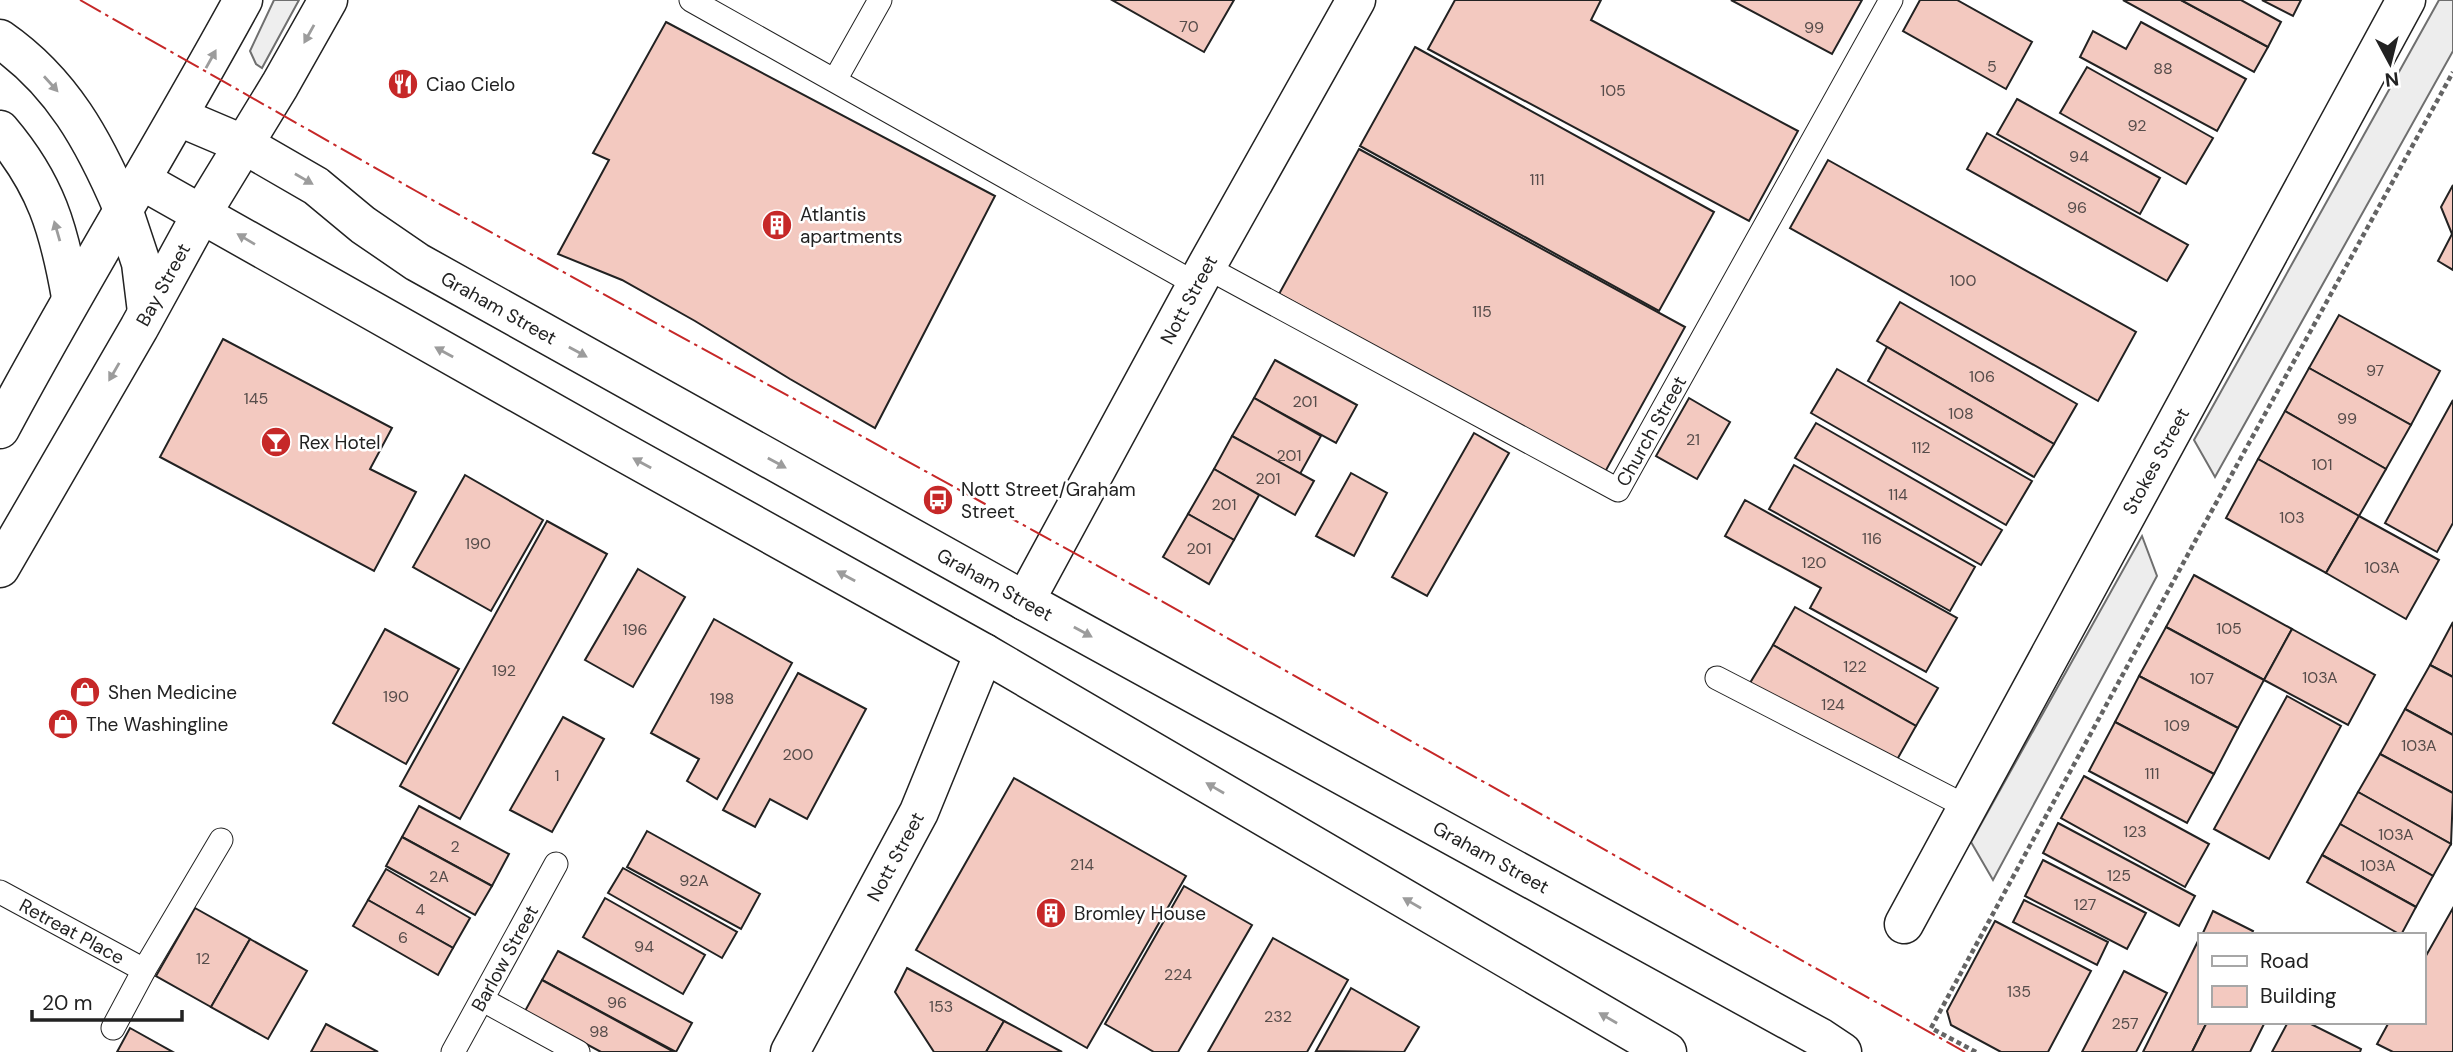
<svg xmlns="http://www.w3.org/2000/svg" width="2453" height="1052" viewBox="0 0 2453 1052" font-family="'DM Sans',sans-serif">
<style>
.green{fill:#eee;stroke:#6f6f6f;stroke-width:2}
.parking{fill:#ededed;stroke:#6f6f6f;stroke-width:2}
.building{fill:#f3c9c0;stroke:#222;stroke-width:2}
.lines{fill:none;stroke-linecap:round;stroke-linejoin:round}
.service-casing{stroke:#222;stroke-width:25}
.minor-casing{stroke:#222;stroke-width:41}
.primary-casing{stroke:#222;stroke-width:41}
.path{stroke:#646464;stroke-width:4.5;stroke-dasharray:5 3.5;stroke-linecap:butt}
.service{stroke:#fff;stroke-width:23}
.minor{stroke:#fff;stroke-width:38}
.primary{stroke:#fff;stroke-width:38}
.power{stroke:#c62828;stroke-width:2;stroke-dasharray:24 5 3.5 5;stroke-linecap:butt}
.oneway{fill:#9c9c9c}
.labels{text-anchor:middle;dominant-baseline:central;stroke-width:5;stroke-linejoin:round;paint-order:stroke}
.number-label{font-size:16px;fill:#564c4a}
.poi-label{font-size:19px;fill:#222;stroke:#fff;text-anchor:start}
.street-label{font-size:19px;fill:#222;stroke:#fff}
</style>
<rect width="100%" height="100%" fill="#fff"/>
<path class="green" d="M274 0H299L262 68 256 64 250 51Z"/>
<g class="parking">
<path d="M2439 0H2453V51L2215 477 2194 440Z"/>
<path d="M2142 536 2157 576 1993 880 1971 842Z"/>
</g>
<g class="building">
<path d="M1112 0H1234L1204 52Z"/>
<path d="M1455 0H1601L1591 20 1798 131 1749 221 1428 49Z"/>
<path d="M1731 0H1862L1832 54Z"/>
<path d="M1920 0H1957L2032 42 2006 89 1903 31Z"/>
<path d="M2123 0H2181L2268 47 2254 72Z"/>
<path d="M2181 0H2241L2281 22 2268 47Z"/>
<path d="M2262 0H2301L2293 16Z"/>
<path d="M666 22 995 196 875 428 790 379 695 321 622 280 558 254 609 160 593 153Z"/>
<path d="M2141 22 2246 79 2217 131 2080 57 2093 31 2126 49Z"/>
<path d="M1415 47 1714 212 1659 311 1360 146Z"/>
<path d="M2087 67 2213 138 2186 184 2060 113Z"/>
<path d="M2017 99 2160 178 2140 214 1997 134Z"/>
<path d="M1987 133 2188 245 2167 281 1967 169Z"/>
<path d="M1359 149 1685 327 1605 472 1279 294Z"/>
<path d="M1828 160 2136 332 2098 401 1790 228Z"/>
<path d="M2453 185V270L2438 261 2452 234 2441 207Z"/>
<path d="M1900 302 2077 404 2054 444 1877 341Z"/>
<path d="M2339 315 2440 371 2411 425 2309 368Z"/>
<path d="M223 339 392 428 370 469 416 492 374 571 160 457Z"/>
<path d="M1887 347 2054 444 2034 477 1868 381Z"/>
<path d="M1275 360 1357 405 1336 443 1254 398Z"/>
<path d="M2309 368 2411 425 2386 469 2285 411Z"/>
<path d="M1837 369 2032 481 2006 525 1811 413Z"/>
<path d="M1254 398 1321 436 1300 474 1232 436Z"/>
<path d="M1689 398 1730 422 1697 479 1656 456Z"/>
<path d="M2453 400V523L2437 552 2385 523Z"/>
<path d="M2285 411 2386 469 2359 516 2258 459Z"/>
<path d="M1816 423 2002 530 1981 565 1795 458Z"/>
<path d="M1474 433 1509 453 1427 596 1392 577Z"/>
<path d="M1232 436 1314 481 1295 515 1214 469Z"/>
<path d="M2258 459 2359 516 2326 573 2226 518Z"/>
<path d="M1794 465 1975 567 1950 611 1769 509Z"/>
<path d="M1214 469 1259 495 1234 540 1188 514Z"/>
<path d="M1351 473 1387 493 1354 556 1316 536Z"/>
<path d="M465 475 543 520 491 611 413 567Z"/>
<path d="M1745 500 1957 618 1926 672 1810 608 1821 588 1725 536Z"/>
<path d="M1188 514 1234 540 1209 584 1163 557Z"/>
<path d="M2359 516 2439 560 2406 619 2326 573Z"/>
<path d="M547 521 607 554 460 819 400 786Z"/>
<path d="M638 569 685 597 633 687 585 660Z"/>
<path d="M2194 575 2292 629 2264 680 2166 627Z"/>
<path d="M1795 607 1938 688 1916 726 1773 645Z"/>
<path d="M714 619 792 663 717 799 687 781 699 759 651 733Z"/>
<path d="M2453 622V677L2430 665Z"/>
<path d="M2166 627 2264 680 2238 728 2139 676Z"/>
<path d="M385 629 459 669 406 764 333 723Z"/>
<path d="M2292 629 2375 675 2348 725 2264 680Z"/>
<path d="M1773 645 1916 726 1894 765 1750 683Z"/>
<path d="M2430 665 2453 677V735L2405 709Z"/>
<path d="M798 673 866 709 807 819 770 799 755 827 723 810Z"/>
<path d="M2139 676 2238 728 2214 774 2115 722Z"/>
<path d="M2287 696 2341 726 2269 859 2214 829Z"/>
<path d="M2405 709 2453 735V793L2380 754Z"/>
<path d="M563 717 604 739 552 832 510 810Z"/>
<path d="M2115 722 2214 774 2187 823 2089 771Z"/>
<path d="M2380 754 2453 793 2451 844 2358 792Z"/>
<path d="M2084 776 2209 844 2185 887 2061 818Z"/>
<path d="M1014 778 1186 876 1087 1048 916 950Z"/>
<path d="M2358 792 2451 844 2433 876 2340 824Z"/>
<path d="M419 806 509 854 492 886 402 837Z"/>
<path d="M2058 823 2195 896 2179 926 2043 853Z"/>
<path d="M2340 824 2433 876 2416 907 2322 855Z"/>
<path d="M647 831 760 894 741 929 627 867Z"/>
<path d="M402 837 492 886 475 915 386 866Z"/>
<path d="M2322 855 2416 907 2401 935 2307 882Z"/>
<path d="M2043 860 2146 913 2127 949 2025 896Z"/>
<path d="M623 868 737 932 722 958 608 893Z"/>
<path d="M386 869 470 918 453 948 368 900Z"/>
<path d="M1184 886 1252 925 1178 1052H1154L1105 1024Z"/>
<path d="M605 898 705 955 683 994 583 937Z"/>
<path d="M368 900 453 948 438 975 353 926Z"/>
<path d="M2024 900 2108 942 2097 965 2013 922Z"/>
<path d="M195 908 250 939 211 1007 156 976Z"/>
<path d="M2453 908V1052H2393L2377 1044 2389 1022H2423V961Z"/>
<path d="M2213 911 2253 931 2251 935H2202Z"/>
<path d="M1995 921 2091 971 2048 1052H2001L1951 1025 1947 1011Z"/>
<path d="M1273 938 1348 980 1307 1052H1208Z"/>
<path d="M250 939 307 971 268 1039 211 1007Z"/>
<path d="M2199 939V1022H2207L2192 1052H2143Z"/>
<path d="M558 951 692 1023 676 1052 542 980Z"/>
<path d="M907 968 1004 1021 986 1052H934L895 992Z"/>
<path d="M2124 971 2167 993 2136 1052H2082Z"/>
<path d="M542 980 674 1052H601L525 1011Z"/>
<path d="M1351 988 1419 1027 1404 1052 1316 1051Z"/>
<path d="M1004 1021 1062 1052H986Z"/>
<path d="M2207 1022H2265L2250 1052H2192Z"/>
<path d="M2288 1022H2307L2361 1049 2360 1052H2272Z"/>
<path d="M326 1024 378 1052H311Z"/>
<path d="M130 1028 173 1052H117Z"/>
</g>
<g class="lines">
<g class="service-casing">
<g id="service">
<path d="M691 0 1196 284"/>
<path d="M835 80 880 0"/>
<path id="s1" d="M1206 267 1618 490 1891 0"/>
<path d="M1717 678 1967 807"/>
<path id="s2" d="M0 892 144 970 221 840"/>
<path d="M483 1000 578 1052"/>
<path d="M113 1028 144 970"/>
<path id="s3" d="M453 1052 556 864"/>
</g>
</g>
<g class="minor-casing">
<g id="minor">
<path d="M0 39C62 82 94 141 123 209"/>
<path d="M0 130C46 184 59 229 71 297"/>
<path id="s4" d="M1025 601 1206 267 1356 0"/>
<path id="s5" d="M1904 924 2406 0"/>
<path id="s6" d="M790 1052 919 812 984 653"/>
</g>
</g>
<g class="primary-casing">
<g id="primary">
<path id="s7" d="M179 117 245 145 316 186 363 225 417 262 1025 601 1821 1038 1842 1052"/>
<path d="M141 180 612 446 984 653 1667 1052"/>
<path d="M123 209 141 263 147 312"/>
<path d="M0 429C77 284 164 145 243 0"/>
<path id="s8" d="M0 568 139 328 202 213 280 85 328 0"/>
</g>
</g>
<path class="path" d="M1976 1052 1931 1028 2199 534 2453 72"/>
<use href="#service" class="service"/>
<use href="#minor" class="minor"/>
<use href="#primary" class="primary"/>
<path class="power" d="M80 0 416 191 1156 598 1965 1052"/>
</g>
<defs><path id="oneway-solid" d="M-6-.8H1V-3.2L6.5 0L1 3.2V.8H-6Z" transform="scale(1.75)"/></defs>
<g class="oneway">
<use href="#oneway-solid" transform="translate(309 34) rotate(119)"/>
<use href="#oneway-solid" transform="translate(211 59) rotate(-61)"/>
<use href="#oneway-solid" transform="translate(51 84) rotate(48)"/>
<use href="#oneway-solid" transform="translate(304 179) rotate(30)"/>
<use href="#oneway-solid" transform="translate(57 231) rotate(-106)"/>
<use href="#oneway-solid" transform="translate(246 239) rotate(-149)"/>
<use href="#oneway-solid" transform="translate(444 352) rotate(-151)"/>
<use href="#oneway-solid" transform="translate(578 352) rotate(29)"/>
<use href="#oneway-solid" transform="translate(114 372) rotate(120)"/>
<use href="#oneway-solid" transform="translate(642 463) rotate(-151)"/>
<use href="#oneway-solid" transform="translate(777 463) rotate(29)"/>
<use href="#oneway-solid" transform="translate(846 576) rotate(-151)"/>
<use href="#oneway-solid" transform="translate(1083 632) rotate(29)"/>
<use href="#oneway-solid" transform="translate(1215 788) rotate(-150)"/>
<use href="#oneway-solid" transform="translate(1412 903) rotate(-150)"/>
<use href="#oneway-solid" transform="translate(1608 1018) rotate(-150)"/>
</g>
<defs>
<g id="restaurant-disc" transform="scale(1.575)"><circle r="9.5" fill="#c62828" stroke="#fff"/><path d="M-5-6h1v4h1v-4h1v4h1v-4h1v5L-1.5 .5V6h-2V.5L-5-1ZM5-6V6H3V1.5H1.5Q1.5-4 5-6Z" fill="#fff"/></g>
<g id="building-disc" transform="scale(1.575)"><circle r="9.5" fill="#c62828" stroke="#fff"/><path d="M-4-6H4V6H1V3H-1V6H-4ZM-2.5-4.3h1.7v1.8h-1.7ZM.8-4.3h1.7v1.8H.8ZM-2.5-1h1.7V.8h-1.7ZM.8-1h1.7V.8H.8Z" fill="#fff"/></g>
<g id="bar-disc" transform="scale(1.575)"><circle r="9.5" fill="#c62828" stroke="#fff"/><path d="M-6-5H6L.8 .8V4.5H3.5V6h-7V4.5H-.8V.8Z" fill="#fff"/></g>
<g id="bus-disc" transform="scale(1.575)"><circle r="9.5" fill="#c62828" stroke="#fff"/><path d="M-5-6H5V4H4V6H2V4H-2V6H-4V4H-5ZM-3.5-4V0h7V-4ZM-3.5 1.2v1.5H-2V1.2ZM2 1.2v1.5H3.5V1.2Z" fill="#fff"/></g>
<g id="shop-disc" transform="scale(1.575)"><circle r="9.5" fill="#c62828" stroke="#fff"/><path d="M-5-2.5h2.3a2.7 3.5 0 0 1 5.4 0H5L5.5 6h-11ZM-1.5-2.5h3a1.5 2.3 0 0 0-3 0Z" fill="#fff"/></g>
</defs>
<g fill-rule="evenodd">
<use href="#restaurant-disc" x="403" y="84"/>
<use href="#building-disc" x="777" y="225"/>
<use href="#bar-disc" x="276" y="442"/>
<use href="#bus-disc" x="938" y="500"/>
<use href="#shop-disc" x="85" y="692"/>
<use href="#shop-disc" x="63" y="724"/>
<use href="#building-disc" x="1051" y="913"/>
</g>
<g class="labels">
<g class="number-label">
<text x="1189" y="26">70</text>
<text x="1814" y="27">99</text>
<text x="1992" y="66">5</text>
<text x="2163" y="68">88</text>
<text x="1613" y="90">105</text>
<text x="2137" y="125">92</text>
<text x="2079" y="156">94</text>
<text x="1537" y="179">111</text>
<text x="2077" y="207">96</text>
<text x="1963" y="280">100</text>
<text x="1482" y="311">115</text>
<text x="2375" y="370">97</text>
<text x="1982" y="376">106</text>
<text x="256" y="398">145</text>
<text x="1305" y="401">201</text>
<text x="1961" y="413">108</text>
<text x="2347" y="418">99</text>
<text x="1693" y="439">21</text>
<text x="1921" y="447">112</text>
<text x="1289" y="455">201</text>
<text x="2322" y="464">101</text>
<text x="1268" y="478">201</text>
<text x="1898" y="494">114</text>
<text x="1224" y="504">201</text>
<text x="2292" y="517">103</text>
<text x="1872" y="538">116</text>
<text x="478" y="543">190</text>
<text x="1199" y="548">201</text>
<text x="1814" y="562">120</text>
<text x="2382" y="567">103A</text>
<text x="2229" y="628">105</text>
<text x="635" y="629">196</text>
<text x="1855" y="666">122</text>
<text x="504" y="670">192</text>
<text x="2320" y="677">103A</text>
<text x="2202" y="678">107</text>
<text x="396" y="696">190</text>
<text x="722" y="698">198</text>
<text x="1833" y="704">124</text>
<text x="2177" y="725">109</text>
<text x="2419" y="745">103A</text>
<text x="798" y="754">200</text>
<text x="2152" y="773">111</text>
<text x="557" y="775">1</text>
<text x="2135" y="831">123</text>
<text x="2396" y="834">103A</text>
<text x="455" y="846">2</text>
<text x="1082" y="864">214</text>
<text x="2378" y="865">103A</text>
<text x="2119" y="875">125</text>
<text x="439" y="876">2A</text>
<text x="694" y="880">92A</text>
<text x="2085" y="904">127</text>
<text x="420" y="909">4</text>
<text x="403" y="937">6</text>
<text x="644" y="946">94</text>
<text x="203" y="958">12</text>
<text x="1178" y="974">224</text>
<text x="2019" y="991">135</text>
<text x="617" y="1002">96</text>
<text x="941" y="1006">153</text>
<text x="1278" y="1016">232</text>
<text x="2125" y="1023">257</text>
<text x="599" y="1031">98</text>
</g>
<g class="poi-label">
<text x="426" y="84">Ciao Cielo</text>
<text x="800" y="214">Atlantis<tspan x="800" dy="22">apartments</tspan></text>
<text x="299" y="442">Rex Hotel</text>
<text x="961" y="489">Nott Street/Graham<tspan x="961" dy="22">Street</tspan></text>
<text x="108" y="692">Shen Medicine</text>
<text x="86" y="724">The Washingline</text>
<text x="1074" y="913">Bromley House</text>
</g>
<g class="street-label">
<text stroke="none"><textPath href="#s8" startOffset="327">Bay Street</textPath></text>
<text stroke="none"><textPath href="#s4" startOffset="343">Nott Street</textPath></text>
<text stroke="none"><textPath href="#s7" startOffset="374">Graham Street</textPath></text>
<text stroke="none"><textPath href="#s1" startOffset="536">Church Street</textPath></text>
<text stroke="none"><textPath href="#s5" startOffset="527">Stokes Street</textPath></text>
<text stroke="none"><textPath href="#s7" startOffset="942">Graham Street</textPath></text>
<text stroke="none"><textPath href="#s6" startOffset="222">Nott Street</textPath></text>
<text stroke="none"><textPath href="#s7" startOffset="1508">Graham Street</textPath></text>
<text stroke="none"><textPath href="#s2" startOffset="82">Retreat Place</textPath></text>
<text stroke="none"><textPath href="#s3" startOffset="107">Barlow Street</textPath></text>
</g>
</g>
<rect x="2198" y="933" width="228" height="91" fill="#ffffff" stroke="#a7a7a7" stroke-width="2"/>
<rect x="2212" y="956" width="35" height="10" fill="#ffffff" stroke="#a7a7a7" stroke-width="2"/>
<text x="2260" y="968" font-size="21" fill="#222222">Road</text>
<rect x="2212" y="986" width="35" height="21" fill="#f3c9c0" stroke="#a7a7a7" stroke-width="2"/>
<text x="2260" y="1003" font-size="21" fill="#222222">Building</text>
<g transform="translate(2390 63) rotate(173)" stroke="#ffffff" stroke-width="5" paint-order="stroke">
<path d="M0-5L12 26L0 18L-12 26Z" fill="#222222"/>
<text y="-10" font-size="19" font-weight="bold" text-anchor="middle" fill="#222222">N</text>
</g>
<path d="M32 1010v10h150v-10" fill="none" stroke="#222222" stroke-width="3.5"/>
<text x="42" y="1010" font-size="21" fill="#222222" stroke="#ffffff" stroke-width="5" paint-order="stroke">20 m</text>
</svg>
